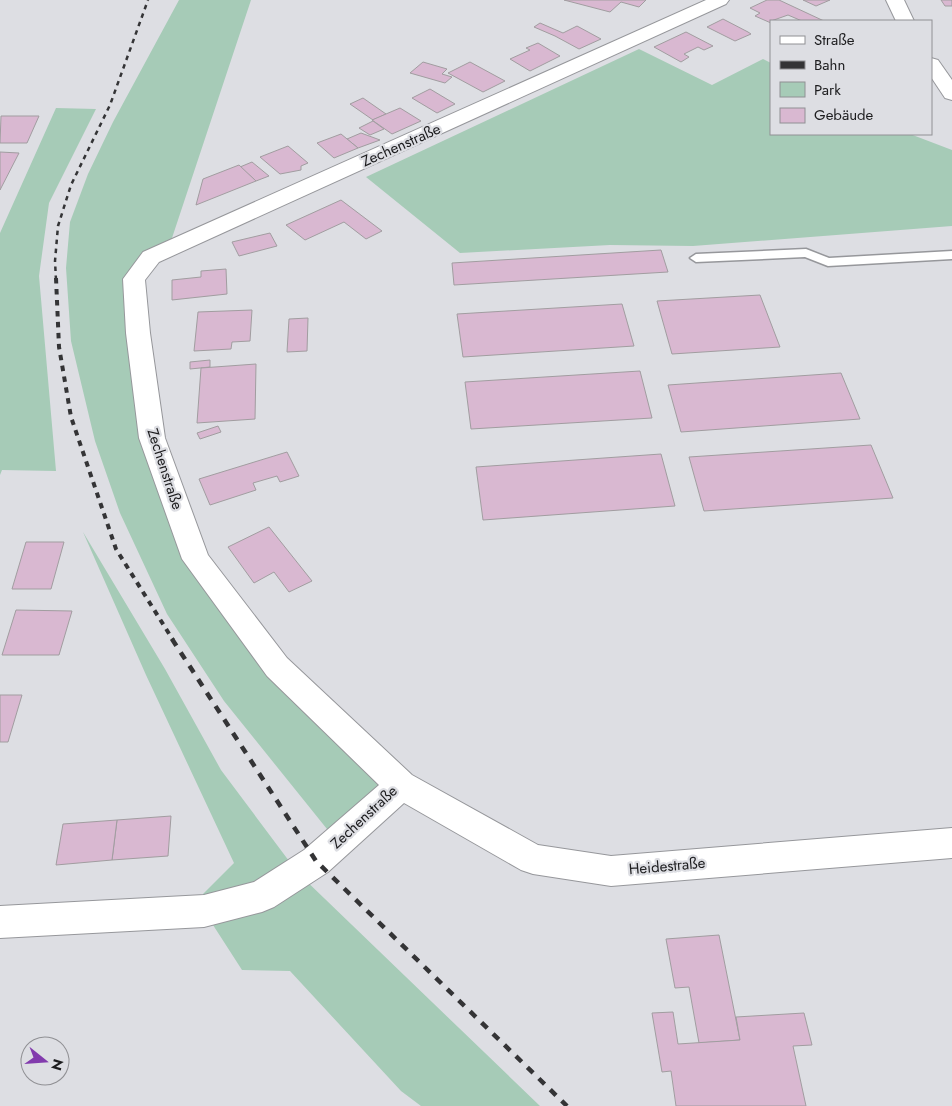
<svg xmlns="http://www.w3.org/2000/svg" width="952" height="1106" viewBox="0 0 952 1106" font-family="Jost,sans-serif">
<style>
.green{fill:#a6cbb7}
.building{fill:#d9b8d1;stroke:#a19da0}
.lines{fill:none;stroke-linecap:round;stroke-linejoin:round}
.service-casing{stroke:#96979b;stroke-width:3}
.minor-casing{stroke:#96979b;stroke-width:2}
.tertiary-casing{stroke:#96979b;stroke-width:2}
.service{fill:#fff;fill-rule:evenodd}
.minor{fill:#fff;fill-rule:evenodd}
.tertiary{fill:#fff;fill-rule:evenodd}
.rail-far2{stroke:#343436;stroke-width:2.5;stroke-dasharray:4.5 4.5;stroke-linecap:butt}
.rail-far1{stroke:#343436;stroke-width:4;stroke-dasharray:5.5 5.5;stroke-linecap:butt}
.rail{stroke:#343436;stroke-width:4.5;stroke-dasharray:8 8;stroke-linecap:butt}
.labels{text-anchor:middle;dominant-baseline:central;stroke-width:4.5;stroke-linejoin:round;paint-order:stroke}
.street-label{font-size:15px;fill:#1c1c1e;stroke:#dddee3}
</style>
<rect width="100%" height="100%" fill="#dddee3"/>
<g class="green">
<path d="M179 0H251L172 238 166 250 135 280 152 438 196 559 401 785 331 834 224 701 167 614 120 513 95 441 71 341 66 268 70 222 88 174 113 122Z"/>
<path d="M639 49 712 85 763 59 771 63V134H910L952 150V226L693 246 610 245 460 253 366 177Z"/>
<path d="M56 108 96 109 49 203 39 276 56 471 2 470 0 475V233Z"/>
<path d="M83 532 165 669 221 770 298 873 540 1106H421L401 1091 290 971 242 970 204 911 203 894 234 863 146 675Z"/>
</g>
<g class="building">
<path d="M564 0H646L639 7 621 2 610 12Z"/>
<path d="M767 0H779L824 21H802L788 15 771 21V23L755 16 760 13 750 8Z"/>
<path d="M803 0H830L816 6Z"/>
<path d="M941 0H952V6H945Z"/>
<path d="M723 19 748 32 751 34 735 41 707 27Z"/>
<path d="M540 23 563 33 577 26 601 39 579 49 555 36 534 27Z"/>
<path d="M686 32 713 46 704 50 698 47 684 54 689 57 681 62 654 47Z"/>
<path d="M538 43 560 56 530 71 510 59 530 50 526 48Z"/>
<path d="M423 62 447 69 442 74 452 77 445 83 410 73Z"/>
<path d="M470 62 505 81 483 92 448 73Z"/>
<path d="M430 89 455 104 437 113 412 98Z"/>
<path d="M363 98 386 114 373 120 350 104Z"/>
<path d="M400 108 421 121 392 134 372 120Z"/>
<path d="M1 116H39L27 143H0Z"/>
<path d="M373 121 384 129 370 135 359 128Z"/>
<path d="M361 133 380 140 358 148 347 139Z"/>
<path d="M341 134 358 148 334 158 317 143Z"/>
<path d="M288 146 308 163 301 166V170L280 174 260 157Z"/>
<path d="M0 152 19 153 0 190Z"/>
<path d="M252 162 269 176 256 181 240 167Z"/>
<path d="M239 165 256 181 196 205 203 179Z"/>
<path d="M341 200 382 231 366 239 344 222 305 240 286 225Z"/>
<path d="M270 233 277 246 239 256 232 242Z"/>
<path d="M661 250 668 272 454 285 452 263Z"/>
<path d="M226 269 227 294 172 300V280L201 277V271Z"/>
<path d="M760 295 780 347 672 354 657 301Z"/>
<path d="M622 304 634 346 463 357 457 314Z"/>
<path d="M252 310 250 341 232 342 231 349 194 351 198 312Z"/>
<path d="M308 318 307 351 287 352 289 319Z"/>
<path d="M210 360V367L190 369V362Z"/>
<path d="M256 364 255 419 197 423 201 368Z"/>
<path d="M640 371 652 418 471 429 465 382Z"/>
<path d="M841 373 860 419 681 432 668 385Z"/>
<path d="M218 426 221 432 200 439 197 433Z"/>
<path d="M871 445 893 498 704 511 689 457Z"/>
<path d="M287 452 299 476 280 482 277 476 253 483 256 490 210 505 199 479Z"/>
<path d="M661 454 675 506 483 520 476 467Z"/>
<path d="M269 527 312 581 289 592 274 572 254 583 228 547Z"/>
<path d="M26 542H64L51 589H12Z"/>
<path d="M16 610 72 611 59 655H2Z"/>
<path d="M0 695H22L8 742H0Z"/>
<path d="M171 816 168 856 112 860 117 820Z"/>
<path d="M117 820 112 860 56 865 63 824Z"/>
<path d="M719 935 740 1040 699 1043 689 987 675 988 666 939Z"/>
<path d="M673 1012 678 1044 740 1040 736 1017 804 1013 812 1045 793 1046 806 1106H676L671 1071 662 1072 652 1013Z"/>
</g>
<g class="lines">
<g class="service-casing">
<path id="service" d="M806 249 829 258 952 251V259L828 266 805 257 696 262 690 258 696 254Z"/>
</g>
<g class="minor-casing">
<path id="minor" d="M706 0H729L726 4 159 262 145 280 150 333 165 438 208 555 287 658 412 775 538 845 611 856 952 828V858L611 886 533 874 521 870 404 803 328 872 274 907 262 912 204 927 0 938V906L204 895 254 882 304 850 379 785 267 676 182 559 139 438 126 333 123 279 143 252Z"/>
</g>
<g class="tertiary-casing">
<g id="tertiary">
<path d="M886 0H904L914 21H896Z"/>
<path d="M931 58 938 60 952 80V100L945 98 931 77Z"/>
</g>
</g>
<use href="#service" class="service"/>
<use href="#minor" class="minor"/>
<use href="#tertiary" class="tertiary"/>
<path class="rail-far2" d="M56 280 55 261 58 226 71 185 110 105 148 0"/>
<path class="rail-far1" d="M56 278 59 347 71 417 116 549 173 640"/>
<path class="rail" d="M172 639 316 861 567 1106"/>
</g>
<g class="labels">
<g class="street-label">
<text transform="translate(401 145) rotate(-24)">Zechenstraße</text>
<text transform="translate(165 469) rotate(72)">Zechenstraße</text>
<text transform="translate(364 817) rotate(-43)">Zechenstraße</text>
<text transform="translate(667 866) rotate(-5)">Heidestraße</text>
</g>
</g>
<rect x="770" y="20" width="162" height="115" fill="#dddee3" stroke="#909094"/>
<rect x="780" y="36" width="25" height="8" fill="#ffffff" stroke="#909094"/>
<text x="814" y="45" font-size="15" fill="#1c1c1e">Straße</text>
<rect x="780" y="61" width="25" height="8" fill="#343436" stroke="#909094"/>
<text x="814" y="70" font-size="15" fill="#1c1c1e">Bahn</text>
<rect x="780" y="82" width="25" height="15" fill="#a6cbb7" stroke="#909094"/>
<text x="814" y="95" font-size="15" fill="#1c1c1e">Park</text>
<rect x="780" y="108" width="25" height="15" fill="#d9b8d1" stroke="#909094"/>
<text x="814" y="120" font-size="15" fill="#1c1c1e">Gebäude</text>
<g transform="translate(45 1061) rotate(107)"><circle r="24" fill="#dddee3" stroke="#909094"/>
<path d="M0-4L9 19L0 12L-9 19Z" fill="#823bad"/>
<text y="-8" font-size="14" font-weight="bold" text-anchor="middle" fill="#1c1c1e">N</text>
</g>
</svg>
